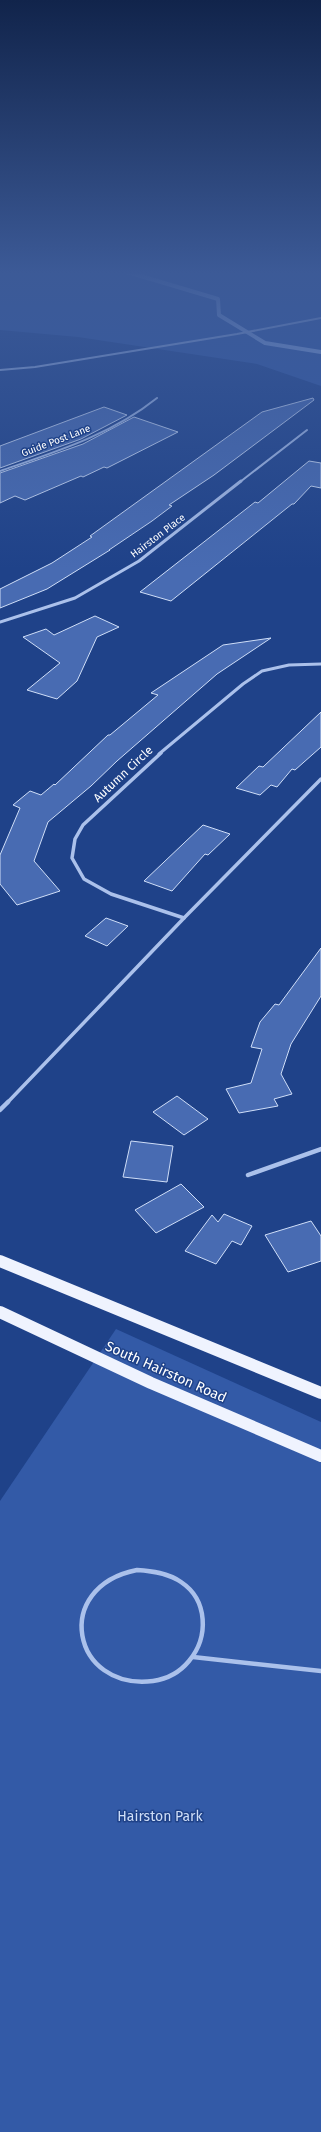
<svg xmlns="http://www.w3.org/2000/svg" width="321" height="2132" viewBox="0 0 321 2132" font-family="'Fira Sans',sans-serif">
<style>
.green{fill:#335aa7}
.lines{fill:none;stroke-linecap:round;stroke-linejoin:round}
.stream{stroke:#9ebaed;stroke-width:4}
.building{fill:#486bb2;stroke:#cfdef8}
.service{stroke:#abc1eb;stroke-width:4.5}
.minor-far3{stroke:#abc1eb;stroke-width:2}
.minor-far2{stroke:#abc1eb;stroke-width:3}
.minor-far1{stroke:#abc1eb;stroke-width:3.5}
.minor{stroke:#abc1eb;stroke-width:4.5}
.primary{stroke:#eff3fe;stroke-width:12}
.labels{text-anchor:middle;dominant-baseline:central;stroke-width:3;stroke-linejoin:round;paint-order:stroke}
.far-street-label{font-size:10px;fill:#fff;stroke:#1f4289}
.street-label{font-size:12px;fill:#fff;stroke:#1f4289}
.near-street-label{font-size:14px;fill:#fff;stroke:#1f4289}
.near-park-label{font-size:14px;fill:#cfdef8;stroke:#1f4289}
</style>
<rect width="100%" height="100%" fill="#1f4289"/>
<g class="green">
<path d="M0 271H321V386L257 364 78 337 0 330Z"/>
<path d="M116 1329 321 1422V2132H0V1501Z"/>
</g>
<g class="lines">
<path class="stream" d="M124 271 218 299 219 315 265 343 321 352"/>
</g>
<g class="building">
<path d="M313 398 314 400 214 475 169 505 172 506 152 521 109 550H110L47 589 0 608V589L52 563 92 537 90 536 262 412Z"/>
<path d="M104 407 127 415 81 439 0 468V446Z"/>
<path d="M134 417 178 432 107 468 104 467 83 477 81 476 25 500 15 496 0 503V473L83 444Z"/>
<path d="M309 461 321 463V488L311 486 294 504H292L171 601 140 592 255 502 258 503Z"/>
<path d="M95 616 119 627 97 637 77 681 57 699 27 690 60 663 23 637 46 629 54 635Z"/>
<path d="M271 638 217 674 117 761 91 786 48 822 34 861 60 891 17 905 0 884V855L20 808 13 805 30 791 41 795 54 784 55 785 108 735H110L158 695 151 693 223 645Z"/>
<path d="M321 712V747L295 770 292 769 277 787 271 785 260 795 236 788 259 766 263 767Z"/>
<path d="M203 825 230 834 208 855 205 854 172 891 144 881Z"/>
<path d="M106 918 128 926 107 946 85 936Z"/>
<path d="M321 948V996L291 1044 281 1074 292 1094 274 1099 278 1106 239 1113 226 1089 251 1083 262 1049 251 1047 260 1022 275 1004 279 1005Z"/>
<path d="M177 1096 208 1119 184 1135 153 1112Z"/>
<path d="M131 1141 173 1146 167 1182 123 1177Z"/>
<path d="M181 1184 204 1207 156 1233 135 1210Z"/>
<path d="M224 1214 252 1226 241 1245 232 1241 216 1264 185 1251 212 1215 218 1222Z"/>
<path d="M311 1221 321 1236V1261L288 1272 265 1235Z"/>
</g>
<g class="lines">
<g class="service">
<path d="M137 1570C152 1571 168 1573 181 1582 208 1600 209 1637 189 1661 180 1672 167 1679 153 1681 72 1691 51 1587 137 1570Z"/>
<path d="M193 1657 321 1671"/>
</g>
<g class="minor-far3">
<path d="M0 370 35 367 237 334 321 318"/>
<path d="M0 471C55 452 111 435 157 398"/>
<path d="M240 482 307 430"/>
</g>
<g class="minor-far2">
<path d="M0 622 75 598 139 561 241 481"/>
<path d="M159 754 243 684 262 671 289 665 321 664"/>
</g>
<g class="minor-far1">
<path d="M161 753 83 825 75 839 72 858 84 879 111 894 184 918 321 779"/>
<path d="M7 1103 184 918"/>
</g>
<g class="minor">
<path d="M0 1110 8 1102"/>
<path d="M248 1175 321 1149"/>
</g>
<g class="primary">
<path d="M0 1261 321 1393"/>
<path d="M0 1312 151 1383 321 1456"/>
</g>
</g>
<linearGradient id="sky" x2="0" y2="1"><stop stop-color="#11244b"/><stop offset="0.48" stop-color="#3c5a97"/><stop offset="1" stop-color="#3c5a97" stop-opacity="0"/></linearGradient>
<rect width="321" height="569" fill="url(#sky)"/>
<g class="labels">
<g class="far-street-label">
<text transform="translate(56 441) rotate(-21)">Guide Post Lane</text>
<text transform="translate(158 536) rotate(-37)">Hairston Place</text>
</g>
<g class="street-label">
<text transform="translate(123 774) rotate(-43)">Autumn Circle</text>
</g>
<g class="near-street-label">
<text transform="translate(166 1372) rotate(24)">South Hairston Road</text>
</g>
<g class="near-park-label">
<text x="160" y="1816">Hairston Park</text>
</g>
</g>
</svg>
